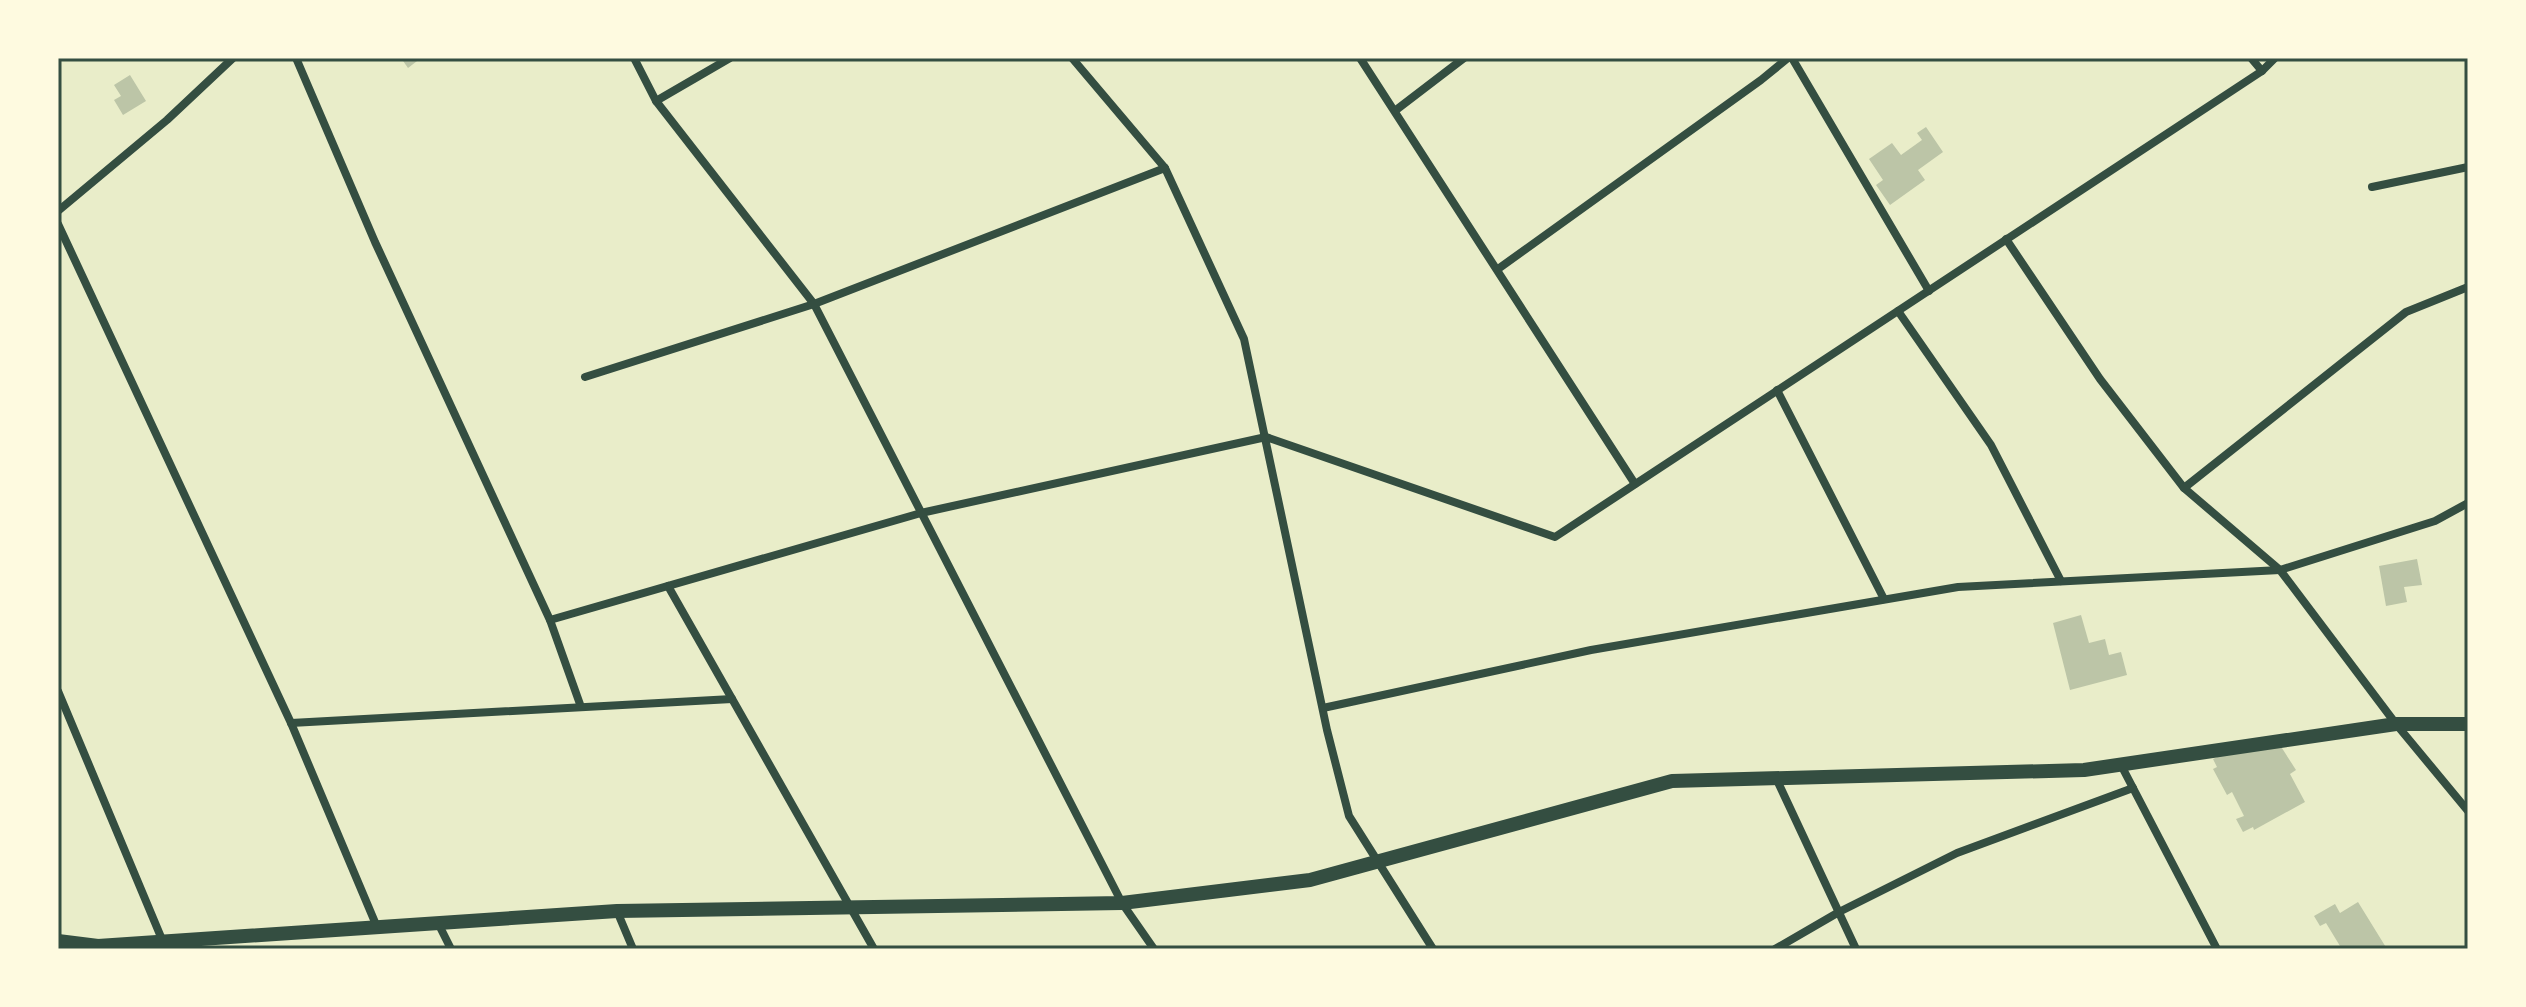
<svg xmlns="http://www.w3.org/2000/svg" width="2526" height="1007" viewBox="0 0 2526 1007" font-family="Mulish,sans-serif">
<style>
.building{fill:#bcc5a7}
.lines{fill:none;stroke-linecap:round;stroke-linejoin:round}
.minor{stroke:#344e41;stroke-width:8}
.tertiary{stroke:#344e41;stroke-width:14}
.neatline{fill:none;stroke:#344e41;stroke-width:3}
</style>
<rect width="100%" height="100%" fill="#e9edc9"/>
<g class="building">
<path d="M401 58H421L408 68Z"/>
<path d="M130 75 146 101 123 115 114 100 121 96 114 85Z"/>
<path d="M1926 127 1943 152 1918 170 1925 180 1890 205 1876 185 1883 180 1869 159 1892 143 1901 155 1922 140 1917 133Z"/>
<path d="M2417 559 2422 585 2404 587 2407 602 2386 606 2379 566Z"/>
<path d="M2081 615 2089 643 2105 639 2109 655 2121 652 2127 675 2070 690 2053 623Z"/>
<path d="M2280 745 2296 770 2290 774 2305 802 2254 830 2253 827 2243 832 2236 819 2244 816 2232 792 2227 795 2213 769 2217 767 2213 759 2226 753Z"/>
<path d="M2358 902 2387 949H2336L2340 946 2326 923 2320 926 2314 916 2335 904 2340 913Z"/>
</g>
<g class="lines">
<g class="minor">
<path d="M296 58 375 242 550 620 581 707"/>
<path d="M634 58 656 101 814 304 1122 903 1154 949"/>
<path d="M1072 58 1165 168 1244 339 1327 730 1349 816 1433 949"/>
<path d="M1360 58 1635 484"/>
<path d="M1792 58 1929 291"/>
<path d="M2251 58 2262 71"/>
<path d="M656 101 730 58"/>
<path d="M1396 110 1464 58"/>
<path d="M2372 187 2468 167"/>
<path d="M58 211 167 120 233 58"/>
<path d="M58 224 291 723 377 927"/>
<path d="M2006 239 2100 379 2184 488 2280 570 2396 724 2468 811"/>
<path d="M1498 269 1761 80 1788 58"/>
<path d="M1898 311 1991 445 2061 581"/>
<path d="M585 377 814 304 1165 168"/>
<path d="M1777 390 1884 599"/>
<path d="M2184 488 2406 312 2468 287"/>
<path d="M668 586 874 949"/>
<path d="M550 620 921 513 1266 437 1555 537 2262 71 2275 58"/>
<path d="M58 691 166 949"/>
<path d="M1323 708 1591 650 1958 587 2280 570 2435 521 2468 503"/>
<path d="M291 723 732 699"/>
<path d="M2121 765 2217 949"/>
<path d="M1776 778 1856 949"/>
<path d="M617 911 633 949"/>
<path d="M438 923 451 949"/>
<path d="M1775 949 1839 912 1957 853 2133 788"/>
</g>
<path class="tertiary" d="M58 941 98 946 617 911 1122 903 1310 880 1672 781 2084 770 2396 724H2468"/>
</g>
<rect width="2526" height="1007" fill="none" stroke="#fefae0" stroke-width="120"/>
<rect x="60" y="60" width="2406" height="887" class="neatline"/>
</svg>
